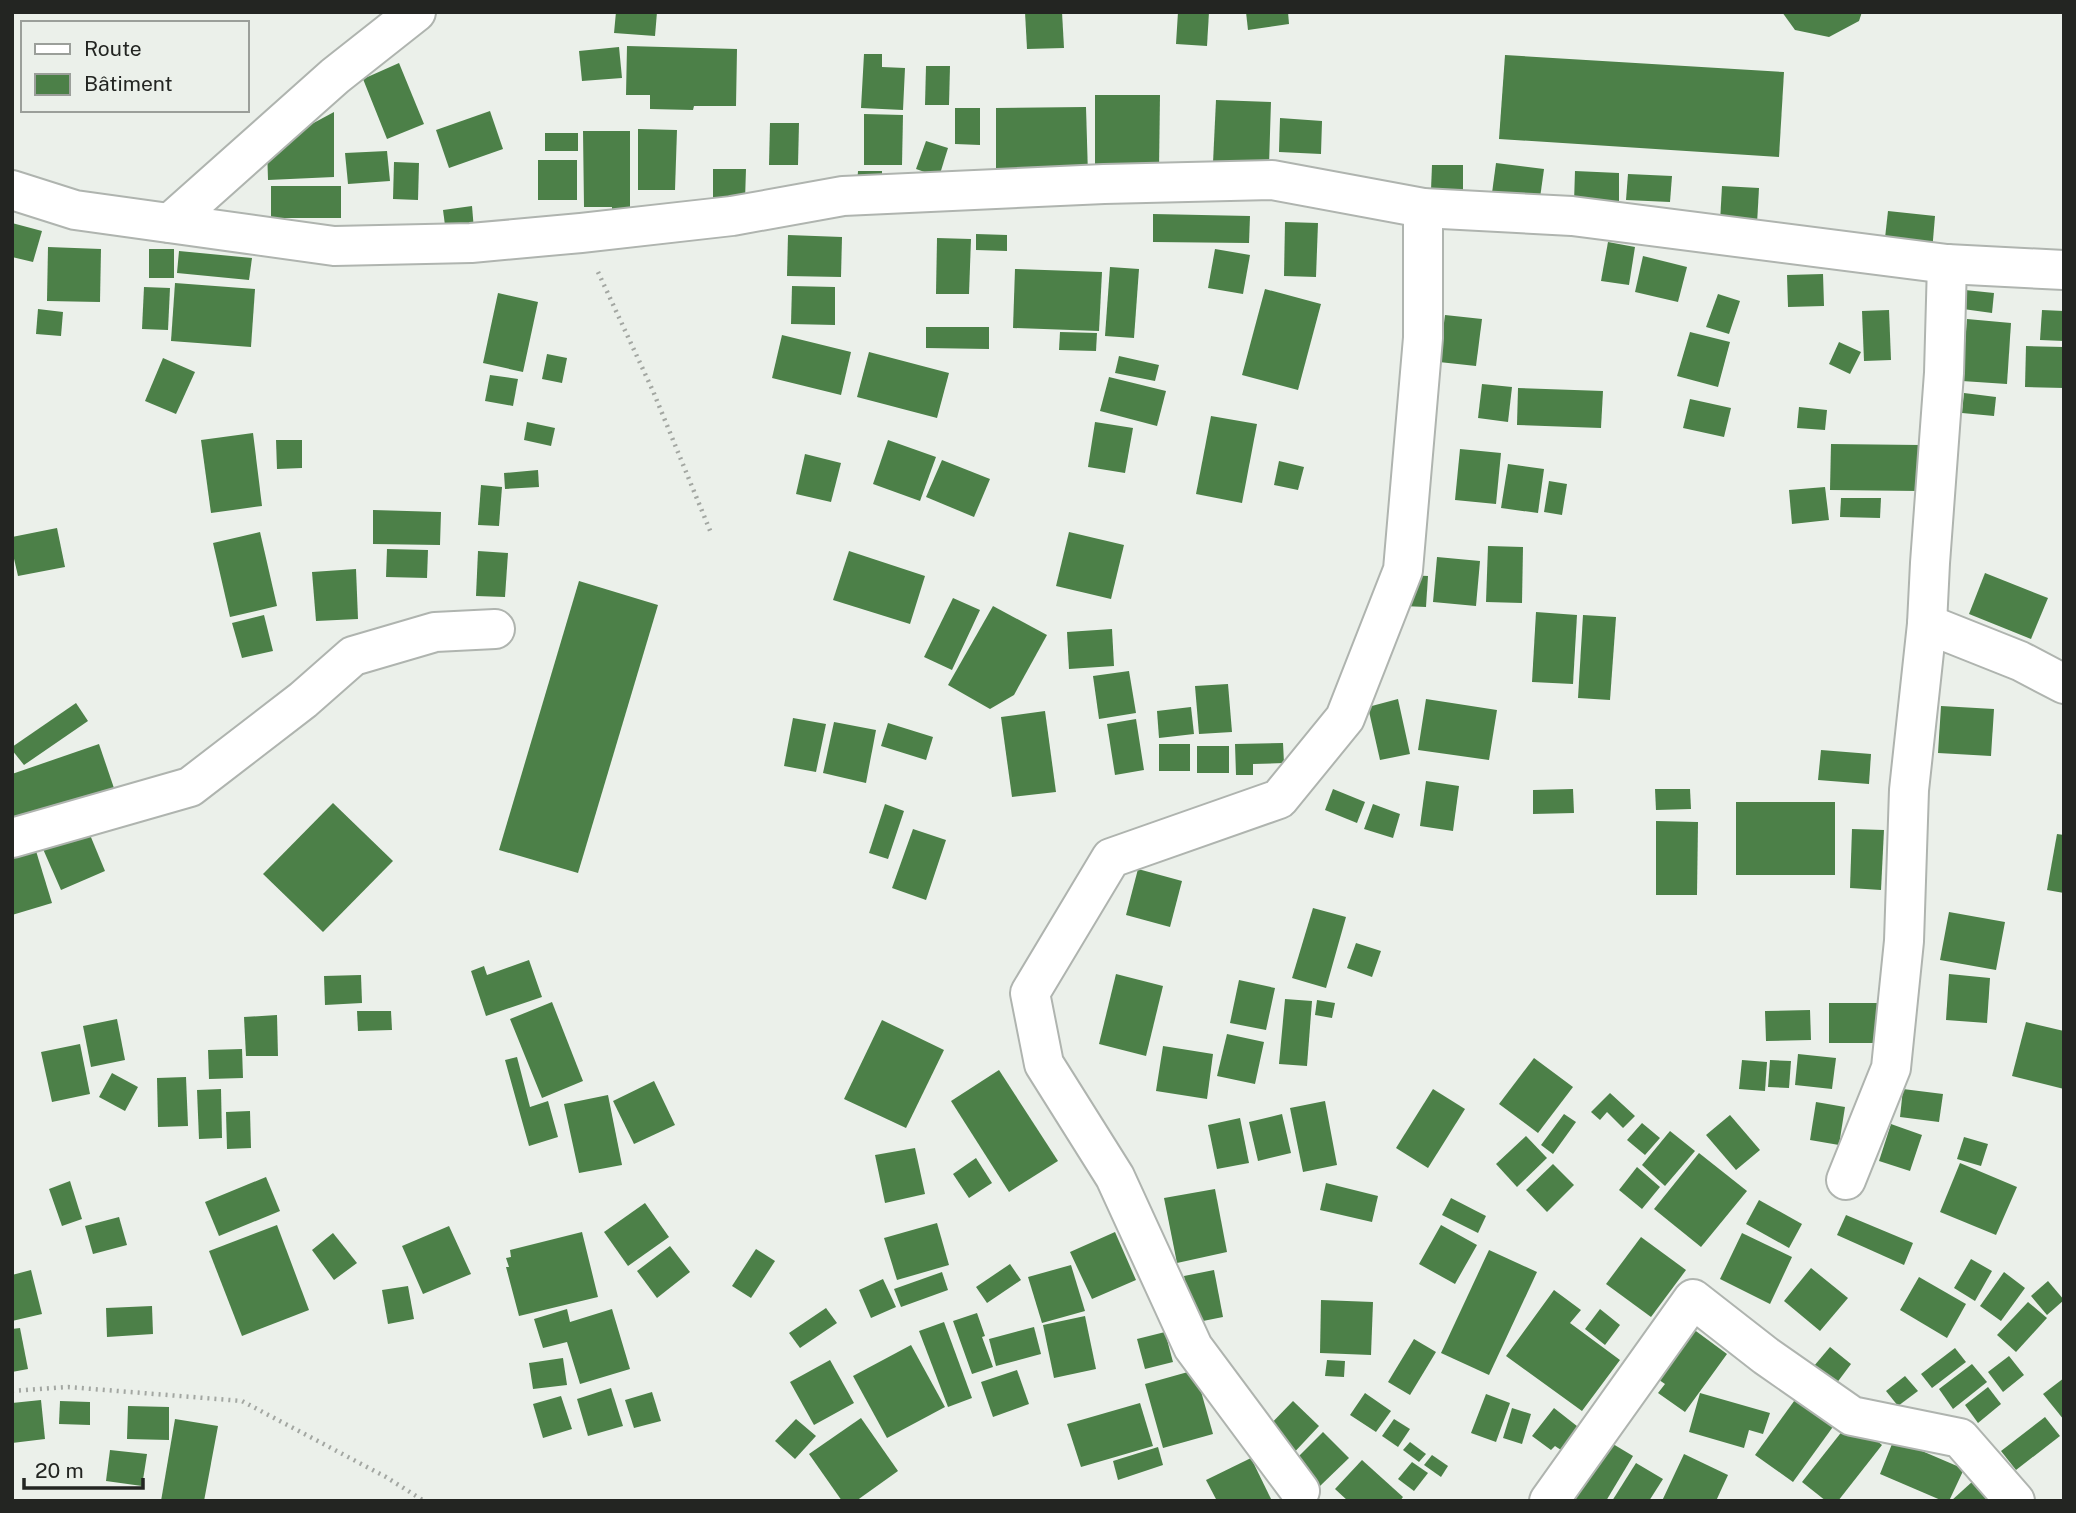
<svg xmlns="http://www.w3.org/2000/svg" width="2076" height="1513" viewBox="0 0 2076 1513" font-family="'Public Sans',sans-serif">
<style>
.building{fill:#4c8048}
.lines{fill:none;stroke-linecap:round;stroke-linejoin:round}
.minor-casing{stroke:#afb4af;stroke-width:42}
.path{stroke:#a3a7a2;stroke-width:4.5;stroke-dasharray:2 5;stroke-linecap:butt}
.minor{stroke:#fff;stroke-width:38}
</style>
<rect width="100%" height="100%" fill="#ebf0ea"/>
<g class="building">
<path d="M616 12H657L655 36 614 33Z"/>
<path d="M1025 12H1062L1064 48 1027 49Z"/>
<path d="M1178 12H1209L1207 46 1176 44Z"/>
<path d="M1246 12H1288L1289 24 1248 30Z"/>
<path d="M1782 12H1862L1859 21 1829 37 1795 30Z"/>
<path d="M627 46 737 49 736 106H694L693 110 650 109V95H626Z"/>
<path d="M619 47 622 78 582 81 579 51Z"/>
<path d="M864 54H882V67L905 68 903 110 861 108Z"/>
<path d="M1505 55 1784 72 1779 157 1499 139Z"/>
<path d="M399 63 424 124 387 139 363 79Z"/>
<path d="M926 66H950L949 105H925Z"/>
<path d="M1095 95H1160L1159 169 1095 168Z"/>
<path d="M1216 100 1271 102 1269 165 1213 163Z"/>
<path d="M1086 107 1088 175 996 177V108Z"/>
<path d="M955 108H980V145L955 144Z"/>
<path d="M490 111 503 149 449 168 436 130Z"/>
<path d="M334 112V177L268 180 267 148Z"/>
<path d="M864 114 903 115 902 165H864Z"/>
<path d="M1280 118 1322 121 1321 154 1279 152Z"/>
<path d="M770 123H799L798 165H769Z"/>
<path d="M638 129 677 130 675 190H638Z"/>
<path d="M583 131H630V221H612V207H584Z"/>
<rect x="545" y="133" width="33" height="18"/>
<path d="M926 141 948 148 939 177 916 169Z"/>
<path d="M387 151 390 181 348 184 345 153Z"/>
<rect x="538" y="160" width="39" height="40"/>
<path d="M394 162 419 163 418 200 393 199Z"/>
<path d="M1496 163 1544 169 1540 198 1492 193Z"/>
<path d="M1432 165H1463V191L1431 190Z"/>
<path d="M713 169H746L745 200 713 199Z"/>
<path d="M858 171H882V184H857Z"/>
<path d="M1575 171 1619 173V204L1574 202Z"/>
<path d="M1628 174 1672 176 1670 202 1626 200Z"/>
<rect x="271" y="186" width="70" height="32"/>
<path d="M1722 186 1759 188 1757 224 1720 222Z"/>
<path d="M472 206 474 230 446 233 443 210Z"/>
<path d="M1888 211 1935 216 1932 252 1884 247Z"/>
<path d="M1153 214 1250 216 1249 243 1153 242Z"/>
<path d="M1285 222 1318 223 1316 277 1284 276Z"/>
<path d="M12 223 42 231 33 262 12 257Z"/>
<path d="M976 234 1007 235V251L976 250Z"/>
<path d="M788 235 842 237 841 277 787 276Z"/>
<path d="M937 238 971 239 969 294H936Z"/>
<path d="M1608 242 1635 247 1629 285 1601 281Z"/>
<path d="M48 247 101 249 100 302 47 301Z"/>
<rect x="149" y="249" width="25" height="29"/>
<path d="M1215 249 1250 255 1243 294 1208 288Z"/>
<path d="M179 251 252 258 249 280 177 273Z"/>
<path d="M1643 256 1687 267 1678 302 1635 292Z"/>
<path d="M1110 267 1139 269 1134 338 1105 336Z"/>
<path d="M1015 269 1102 272 1099 331 1013 328Z"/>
<path d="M1823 274 1824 306 1788 307 1787 275Z"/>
<path d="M175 283 255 289 251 347 171 341Z"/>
<path d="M792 286 835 287V325L791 324Z"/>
<path d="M144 287 170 288 168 330 142 329Z"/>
<path d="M1265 289 1321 304 1298 390 1242 375Z"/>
<path d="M1965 290 1994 293 1992 313 1963 309Z"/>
<path d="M498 293 538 302 523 372 483 363Z"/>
<path d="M1718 294 1740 301 1729 334 1706 327Z"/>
<path d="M38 309 63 312 61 336 36 334Z"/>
<path d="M1889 310 1891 360 1864 361 1862 311Z"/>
<path d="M2042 310 2064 311V341L2040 340Z"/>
<path d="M1445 315 1482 319 1476 366 1439 362Z"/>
<path d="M1967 319 2011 323 2007 384 1962 381Z"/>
<path d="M926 327H989V349L926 348Z"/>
<path d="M1060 332 1097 333 1096 351 1059 350Z"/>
<path d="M1690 332 1730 342 1718 387 1677 376Z"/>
<path d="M782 335 851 352 841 395 772 378Z"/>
<path d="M1839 342 1861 352 1850 374 1829 364Z"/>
<path d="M2026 346 2064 347V388L2025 387Z"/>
<path d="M869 352 949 373 937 418 857 397Z"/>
<path d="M547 354 567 358 562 383 542 379Z"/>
<path d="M1119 356 1159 365 1155 381 1115 373Z"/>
<path d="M163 358 195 372 176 414 145 401Z"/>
<path d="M490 375 518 379 513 406 485 401Z"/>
<path d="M1109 377 1166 391 1157 426 1100 411Z"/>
<path d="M1482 384 1512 387 1508 422 1478 418Z"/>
<path d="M1518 388 1603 391 1601 428 1517 425Z"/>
<path d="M1964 393 1996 397 1994 416 1962 413Z"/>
<path d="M1690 399 1731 408 1724 437 1683 428Z"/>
<path d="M1799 407 1827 410 1825 430 1797 428Z"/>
<path d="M1211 416 1257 424 1242 503 1196 494Z"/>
<path d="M527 422 555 428 551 446 524 440Z"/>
<path d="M1095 422 1133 428 1125 473 1088 467Z"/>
<path d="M253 433 262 506 211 513 201 440Z"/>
<path d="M276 440H302V468L277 469Z"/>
<path d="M888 440 936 457 920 501 873 484Z"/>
<path d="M1831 444 1920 445 1919 491 1830 490Z"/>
<path d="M1460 449 1501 453 1496 504 1455 500Z"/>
<path d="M805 454 841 463 831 502 796 494Z"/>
<path d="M942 460 990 479 974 517 926 497Z"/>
<path d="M1279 461 1304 467 1298 490 1274 485Z"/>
<path d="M1508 464 1544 469 1538 513 1501 508Z"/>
<path d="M538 470 539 487 505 489 504 473Z"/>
<path d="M1549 481 1567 484 1562 515 1544 512Z"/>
<path d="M481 485 502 487 499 526 478 525Z"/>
<path d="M1825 487 1829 520 1792 524 1789 490Z"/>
<path d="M1841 498H1881L1880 518 1840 517Z"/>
<path d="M373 510 441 512 440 545 373 544Z"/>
<path d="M57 528 65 567 18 576 12 550V537Z"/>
<path d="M260 532 277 606 230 617 213 543Z"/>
<path d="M1069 532 1124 545 1111 599 1056 586Z"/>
<path d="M1488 546 1523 547 1522 603 1486 602Z"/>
<path d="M387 549 428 550 427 578 386 577Z"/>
<path d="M478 551 508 553 505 597 476 596Z"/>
<path d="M849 551 925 576 910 624 833 600Z"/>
<path d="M1437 557 1480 561 1476 606 1433 602Z"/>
<path d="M356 569 358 619 316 621 312 572Z"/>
<path d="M1985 573 2048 598 2031 639 1969 614Z"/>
<path d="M1405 575 1428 576 1426 607 1403 606Z"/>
<path d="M579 581 658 605 578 873 499 850Z"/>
<path d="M953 598 980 610 952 670 924 657Z"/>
<path d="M993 606 1047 635 1014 695 990 709 948 685Z"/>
<path d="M1536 612 1577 615 1573 684 1532 682Z"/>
<path d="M264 615 273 651 242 658 232 623Z"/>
<path d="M1583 615 1616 617 1610 700 1578 698Z"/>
<path d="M1112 629 1114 666 1069 669 1067 632Z"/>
<path d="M1129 671 1136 713 1099 719 1093 676Z"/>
<path d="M1228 684 1232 732 1199 734 1195 686Z"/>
<path d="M1398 699 1410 754 1380 760 1368 707Z"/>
<path d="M1426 699 1497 710 1489 760 1418 750Z"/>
<path d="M76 703 88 721 24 765 12 750V747Z"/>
<path d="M1941 706 1994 709 1991 756 1938 753Z"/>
<path d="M1191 707 1194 734 1159 738 1157 711Z"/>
<path d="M1045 711 1056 792 1012 797 1001 717Z"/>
<path d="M793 718 826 724 816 772 784 766Z"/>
<path d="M1136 719 1144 770 1115 775 1107 724Z"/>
<path d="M834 722 876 730 866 783 823 773Z"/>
<path d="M888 723 933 737 926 760 881 746Z"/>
<path d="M1283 743 1284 763 1253 764V775H1236L1235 744Z"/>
<path d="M99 744 116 794 17 828 12 814V774Z"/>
<rect x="1159" y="744" width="31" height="27"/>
<rect x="1197" y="746" width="32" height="27"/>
<path d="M1821 750 1871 754 1869 784 1818 780Z"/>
<path d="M1426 781 1459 786 1453 831 1420 826Z"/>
<path d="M1333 789 1365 802 1357 823 1325 810Z"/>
<path d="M1573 789 1574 813 1533 814V790Z"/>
<path d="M1655 789H1690L1691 809 1656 810Z"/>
<rect x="1736" y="802" width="99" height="73"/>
<path d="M333 803 393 861 323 932 263 874Z"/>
<path d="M885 804 904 811 888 859 869 853Z"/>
<path d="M1373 804 1400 814 1393 838 1364 829Z"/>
<path d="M1656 821 1698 822 1697 895H1656Z"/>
<path d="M913 829 946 840 926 900 892 888Z"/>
<path d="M1852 829 1884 830 1881 890 1850 888Z"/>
<path d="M88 830 105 871 61 890 43 849Z"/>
<path d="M2057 834 2064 835V893L2047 890Z"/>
<path d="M36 851 52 903 12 915V858Z"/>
<path d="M1138 869 1182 881 1170 927 1126 915Z"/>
<path d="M1313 908 1346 917 1326 988 1292 978Z"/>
<path d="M1949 912 2005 922 1996 970 1940 960Z"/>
<path d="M1356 943 1381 951 1372 977 1347 968Z"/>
<path d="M529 960 542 997 486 1016 471 971 484 966 487 975Z"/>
<path d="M1116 974 1163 986 1146 1056 1099 1044Z"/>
<path d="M1949 974 1990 978 1987 1023 1946 1020Z"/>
<path d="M361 975 362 1003 325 1005 324 976Z"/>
<path d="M1239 980 1275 988 1266 1030 1230 1023Z"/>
<path d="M1285 999 1312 1001 1307 1066 1279 1064Z"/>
<path d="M1317 1000 1335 1003 1332 1018 1315 1015Z"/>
<path d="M552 1002 583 1081 542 1098 510 1019Z"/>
<rect x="1829" y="1003" width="52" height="40"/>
<path d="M1810 1010 1811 1040 1766 1041 1765 1011Z"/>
<path d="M357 1011H391L392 1030 358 1031Z"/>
<path d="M277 1015 278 1056H246L244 1017Z"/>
<path d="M117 1019 125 1060 91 1067 83 1026Z"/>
<path d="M882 1020 944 1050 906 1128 844 1099Z"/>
<path d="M2026 1022 2064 1031V1089L2012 1076Z"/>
<path d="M1227 1034 1264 1042 1255 1084 1217 1076Z"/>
<path d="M80 1044 90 1094 52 1102 41 1052Z"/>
<path d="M1163 1046 1213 1054 1207 1099 1156 1091Z"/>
<path d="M242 1049 243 1078 209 1079 208 1050Z"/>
<path d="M1798 1054 1836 1058 1832 1089 1795 1085Z"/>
<path d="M517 1057 530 1107 548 1101 558 1137 529 1146 505 1060Z"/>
<path d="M1534 1058 1573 1087 1538 1133 1499 1104Z"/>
<path d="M1742 1060 1767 1062 1765 1091 1739 1089Z"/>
<path d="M1770 1060 1791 1061 1789 1088 1768 1087Z"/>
<path d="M999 1070 1058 1161 1009 1192 951 1101Z"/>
<path d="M112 1073 138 1087 125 1111 99 1097Z"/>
<path d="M186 1077 188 1126 158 1127 157 1078Z"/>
<path d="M654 1081 675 1125 634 1144 613 1101Z"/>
<path d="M221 1089 222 1138 199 1139 197 1090Z"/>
<path d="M1433 1089 1465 1109 1428 1168 1396 1148Z"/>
<path d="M1903 1089 1943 1094 1939 1122 1900 1117Z"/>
<path d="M1610 1093 1635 1116 1623 1128 1607 1112 1600 1120 1591 1112Z"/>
<path d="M608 1095 622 1165 579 1173 564 1104Z"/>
<path d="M1325 1101 1337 1165 1303 1172 1290 1108Z"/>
<path d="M1816 1102 1845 1107 1839 1145 1810 1140Z"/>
<path d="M250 1111 251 1148 227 1149 226 1112Z"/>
<path d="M1282 1114 1291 1153 1258 1161 1249 1122Z"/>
<path d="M1564 1114 1576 1122 1553 1154 1541 1145Z"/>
<path d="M1730 1115 1760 1150 1736 1170 1706 1135Z"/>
<path d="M1240 1118 1249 1163 1217 1169 1208 1125Z"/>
<path d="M1642 1123 1660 1138 1645 1155 1627 1140Z"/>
<path d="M1891 1124 1922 1135 1910 1171 1879 1161Z"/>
<path d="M1670 1131 1695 1151 1665 1186 1642 1165Z"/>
<path d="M1526 1136 1547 1158 1517 1187 1496 1164Z"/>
<path d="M1964 1137 1988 1144 1981 1166 1957 1159Z"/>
<path d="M915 1148 925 1194 885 1203 875 1155Z"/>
<path d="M1699 1153 1747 1191 1701 1247 1654 1209Z"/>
<path d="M976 1158 992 1183 969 1198 953 1174Z"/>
<path d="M1960 1163 2017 1187 1996 1235 1940 1212Z"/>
<path d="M1553 1164 1574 1185 1547 1212 1526 1190Z"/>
<path d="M1637 1167 1660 1187 1642 1209 1619 1190Z"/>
<path d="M266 1177 280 1211 219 1236 205 1202Z"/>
<path d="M70 1181 82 1219 62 1226 49 1189Z"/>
<path d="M1326 1183 1378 1196 1372 1222 1320 1210Z"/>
<path d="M1215 1189 1227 1252 1177 1263 1164 1198Z"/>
<path d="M1451 1198 1486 1216 1478 1233 1442 1215Z"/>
<path d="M1759 1200 1802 1224 1789 1248 1746 1224Z"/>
<path d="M645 1203 669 1237 628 1266 604 1232Z"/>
<path d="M1846 1215 1913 1243 1904 1265 1837 1235Z"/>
<path d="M119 1217 127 1245 93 1254 85 1226Z"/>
<path d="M937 1223 949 1265 897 1280 884 1238Z"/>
<path d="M277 1225 309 1310 242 1336 209 1251Z"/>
<path d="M1441 1225 1477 1245 1455 1284 1419 1264Z"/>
<path d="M449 1226 471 1274 423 1294 402 1246Z"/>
<path d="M582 1232 598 1297 519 1316 506 1267H509L506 1258 511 1257 510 1250Z"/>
<path d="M1115 1232 1136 1280 1092 1299 1070 1252Z"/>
<path d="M333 1233 357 1263 334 1280 312 1250Z"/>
<path d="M1742 1233 1792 1257 1770 1304 1720 1279Z"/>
<path d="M1641 1237 1686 1270 1651 1317 1606 1284Z"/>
<path d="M670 1246 690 1272 657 1298 637 1271Z"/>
<path d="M756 1249 775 1261 751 1298 732 1286Z"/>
<path d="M1489 1250 1537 1272 1489 1375 1441 1353Z"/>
<path d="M1971 1259 1992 1271 1975 1301 1954 1288Z"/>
<path d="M1010 1264 1021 1280 987 1303 976 1287Z"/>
<path d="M1071 1265 1085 1311 1042 1323 1028 1277Z"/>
<path d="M1811 1268 1848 1298 1820 1331 1784 1301Z"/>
<path d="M31 1270 42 1314 12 1321V1275Z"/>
<path d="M1214 1270 1223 1317 1193 1323 1184 1276Z"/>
<path d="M942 1272 948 1290 901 1307 894 1289Z"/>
<path d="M2004 1272 2025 1288 2001 1321 1980 1306Z"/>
<path d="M1919 1277 1966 1304 1947 1338 1900 1310Z"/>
<path d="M883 1279 896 1307 871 1318 859 1290Z"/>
<path d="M2048 1281 2064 1300 2047 1315 2031 1296Z"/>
<path d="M408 1286 414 1319 388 1324 382 1290Z"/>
<path d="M1554 1290 1581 1310 1570 1323 1620 1360 1582 1411 1506 1356Z"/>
<path d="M1321 1300 1373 1302 1371 1355 1320 1353Z"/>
<path d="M2028 1302 2047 1318 2016 1352 1997 1335Z"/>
<path d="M152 1306 153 1334 107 1337 106 1308Z"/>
<path d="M826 1308 837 1323 800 1348 789 1333Z"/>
<path d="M567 1309 570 1322 612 1309 630 1369 580 1384 567 1342 543 1348 534 1319Z"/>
<path d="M1600 1309 1620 1325 1605 1345 1585 1329Z"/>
<path d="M977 1313 985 1336 982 1337 993 1367 972 1374 953 1321Z"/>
<path d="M1085 1316 1096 1369 1054 1378 1043 1325Z"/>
<path d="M944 1322 972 1398 948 1407 919 1331Z"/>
<path d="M1685 1323 1727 1354 1685 1412 1658 1393 1665 1384 1649 1373Z"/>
<path d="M1034 1327 1041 1354 996 1366 989 1339Z"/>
<path d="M20 1328 28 1369 12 1372V1329Z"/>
<path d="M1165 1332 1173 1362 1145 1369 1137 1339Z"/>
<path d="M1414 1339 1436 1352 1410 1395 1388 1382Z"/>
<path d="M911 1345 945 1407 887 1438 853 1376Z"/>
<path d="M1830 1347 1851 1364 1836 1384 1814 1366Z"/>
<path d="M1955 1348 1966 1362 1932 1388 1921 1374Z"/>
<path d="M2009 1356 2024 1375 2003 1392 1988 1372Z"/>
<path d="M563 1358 567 1385 533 1389 529 1363Z"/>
<path d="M830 1360 854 1403 814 1425 790 1382Z"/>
<path d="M1327 1360 1345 1361 1344 1377 1325 1376Z"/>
<path d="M1972 1364 1987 1382 1953 1409 1939 1389Z"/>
<path d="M1017 1370 1029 1404 993 1417 981 1382Z"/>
<path d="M1195 1370 1213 1434 1163 1448 1145 1384Z"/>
<path d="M1905 1376 1918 1391 1898 1406 1886 1391Z"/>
<path d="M2064 1378V1420L2043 1394Z"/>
<path d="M1988 1387 2001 1404 1978 1423 1965 1405Z"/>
<path d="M611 1388 623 1426 588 1436 577 1399Z"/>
<path d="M652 1392 661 1421 634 1428 625 1400Z"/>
<path d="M1365 1393 1391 1411 1376 1432 1350 1415Z"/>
<path d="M1700 1393 1770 1413 1763 1434 1749 1430 1744 1448 1689 1432Z"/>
<path d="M1486 1394 1510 1403 1496 1442 1471 1433Z"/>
<path d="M561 1396 572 1429 543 1438 533 1404Z"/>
<path d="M1797 1397 1835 1424 1793 1482 1755 1455Z"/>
<path d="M41 1400 45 1439 12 1443V1403Z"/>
<path d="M60 1401 90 1402V1425L59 1424Z"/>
<path d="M1293 1401 1319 1426 1289 1458 1263 1432Z"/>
<path d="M1140 1403 1153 1446 1081 1467 1067 1424Z"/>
<path d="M128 1406 169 1407V1440L127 1439Z"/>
<path d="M1512 1408 1531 1414 1522 1444 1503 1438Z"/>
<path d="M1554 1408 1582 1430 1564 1452 1555 1446 1551 1450 1532 1436Z"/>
<path d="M2045 1417 2060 1436 2016 1470 2001 1451Z"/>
<path d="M861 1418 898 1471 856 1501H842L809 1454Z"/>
<path d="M175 1419 218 1426 204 1501H161Z"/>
<path d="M796 1419 816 1436 795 1459 775 1441Z"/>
<path d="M1394 1419 1410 1429 1398 1447 1382 1436Z"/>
<path d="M1851 1420 1882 1445 1838 1501H1826L1802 1482Z"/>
<path d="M1323 1432 1349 1458 1320 1486 1295 1460Z"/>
<path d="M1603 1438 1633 1456 1606 1501H1566Z"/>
<path d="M1894 1439 1964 1469 1949 1501H1943L1880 1474Z"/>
<path d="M1410 1442 1426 1454 1419 1462 1403 1450Z"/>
<path d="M1158 1447 1163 1465 1118 1480 1113 1461Z"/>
<path d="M110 1450 147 1454 142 1486 106 1481Z"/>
<path d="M1684 1454 1728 1475 1716 1501H1662Z"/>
<path d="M1432 1455 1448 1466 1441 1477 1424 1465Z"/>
<path d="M1251 1458 1272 1501H1217L1206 1480Z"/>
<path d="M1362 1460 1403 1497 1400 1501H1348L1335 1489Z"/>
<path d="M1412 1462 1428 1473 1414 1491 1398 1479Z"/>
<path d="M1636 1463 1663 1479 1649 1501H1612Z"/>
<path d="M1973 1481 1991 1501H1951Z"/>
</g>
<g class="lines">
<g class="minor-casing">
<g id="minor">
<path d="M12 190 75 210 334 246 471 243 581 233 732 216 843 196 1104 184 1272 180 1423 208 1572 216 1947 264 2064 270"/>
<path d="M170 223 335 76 416 12"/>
<path d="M1927 624 2020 661 2064 684"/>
<path d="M12 838 190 787 303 700 353 656 435 632 495 629"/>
<path d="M1846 1180 1891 1068 1904 941 1909 790 1927 624 1930 563 1944 373 1947 264"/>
<path d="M1300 1491 1193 1347 1115 1177 1044 1064 1030 993 1111 858 1279 799 1345 718 1403 570 1423 338V208"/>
<path d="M1549 1501 1693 1299 1766 1356 1852 1416 1960 1438 2015 1501"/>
</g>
</g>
<g class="path">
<path d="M598 272 653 391 711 533"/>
<path d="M12 1391 68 1387 242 1401 386 1477 424 1501"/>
</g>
<use href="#minor" class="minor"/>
</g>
<rect width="2076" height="1513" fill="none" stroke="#232522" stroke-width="28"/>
<rect x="21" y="21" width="228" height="91" fill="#ebf0ea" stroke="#9b9f9a" stroke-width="2"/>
<rect x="35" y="44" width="35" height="10" fill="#ffffff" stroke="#9b9f9a" stroke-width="2"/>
<text x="84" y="56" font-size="21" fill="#232522">Route</text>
<rect x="35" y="74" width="35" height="21" fill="#4c8048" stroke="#9b9f9a" stroke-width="2"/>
<text x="84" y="91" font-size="21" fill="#232522">Bâtiment</text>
<path d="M24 1478v10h119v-10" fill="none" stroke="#232522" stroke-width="3.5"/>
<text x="35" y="1478" font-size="21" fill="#232522" stroke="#ebf0ea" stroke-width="5" paint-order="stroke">20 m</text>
</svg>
